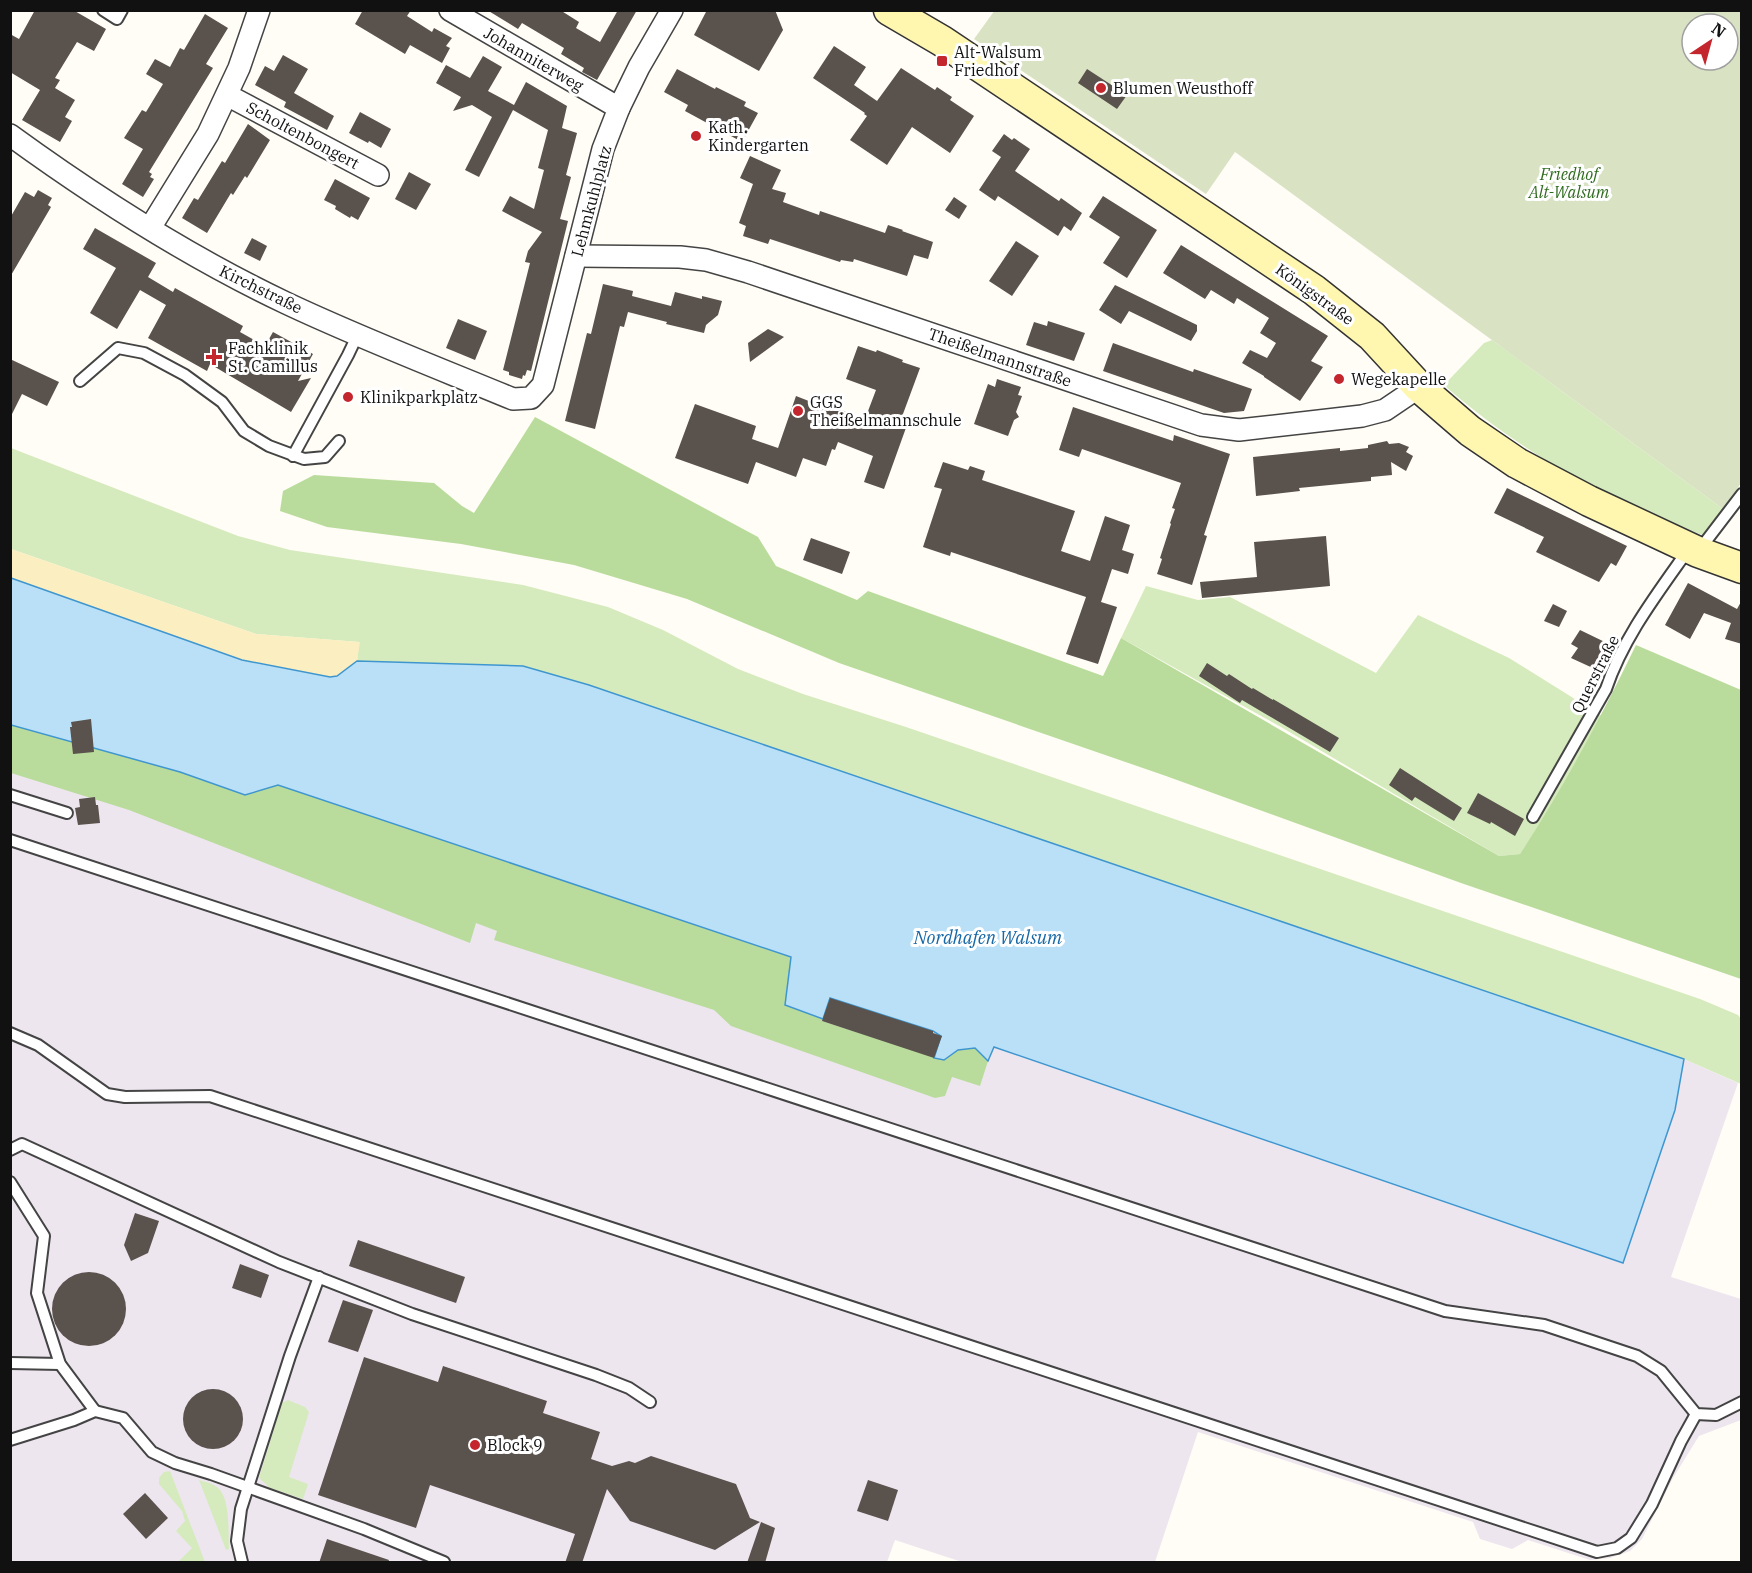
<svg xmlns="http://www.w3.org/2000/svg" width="1752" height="1573" viewBox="0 0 1752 1573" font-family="'IBM Plex Serif',serif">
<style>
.industrial{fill:#eee6ef}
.green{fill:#d5ebbd}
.forest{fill:#b9dc9c}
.sand{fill:#fbeec1}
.cemetery{fill:#d9e3c4;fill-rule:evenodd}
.water{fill:#b9e0f7;stroke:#3f96cf;stroke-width:1.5}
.building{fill:#5a524d}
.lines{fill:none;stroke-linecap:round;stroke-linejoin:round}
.lane-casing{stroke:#444;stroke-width:14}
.street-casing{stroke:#444;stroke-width:24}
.secondary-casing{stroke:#333;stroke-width:33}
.lane{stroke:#fff;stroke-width:10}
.street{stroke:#fff;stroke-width:21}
.secondary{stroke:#fff6b0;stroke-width:30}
.poi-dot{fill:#c4262e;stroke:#fff;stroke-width:2}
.labels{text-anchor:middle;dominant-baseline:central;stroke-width:6;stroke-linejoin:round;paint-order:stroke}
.poi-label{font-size:16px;fill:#111;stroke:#fff;text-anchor:start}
.street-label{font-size:16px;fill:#111;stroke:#fff}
.park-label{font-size:16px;font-style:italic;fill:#2f6b1f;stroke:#fff}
.water-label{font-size:18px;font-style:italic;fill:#1768a6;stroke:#fff}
</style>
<rect width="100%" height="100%" fill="#fffdf5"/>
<path class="industrial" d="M11 725 180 772 791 957 822 1019 830 998 933 1031 942 1036 935 1058 988 1061 994 1047 1623 1262 1675 1110 1684 1059 1738 1083 1671 1277 1741 1299V1420L1699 1436 1673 1478 1642 1539 1630 1551 1610 1558 1590 1560 1528 1540 1512 1549 1480 1539 1473 1522 1198 1432 1155 1562H962L895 1540 887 1562H11Z"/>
<g class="green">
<path d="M1492 340 1723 509 1702 535C1666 520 1627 505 1592 487 1539 458 1489 425 1444 385L1484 343Z"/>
<path d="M11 448 238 536 290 550 523 585 608 607 663 630 738 669 803 694 906 727 1700 999 1738 1015 1742 1020 1741 1084 1684 1059 589 685 523 666 357 661 359 642 256 634 11 549Z"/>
<path d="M1146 586 1198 600 1230 597 1376 673 1418 615 1509 658 1602 716 1552 806 1520 854 1499 856 1281 727 1121 638Z"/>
<path d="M288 1400 305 1407 309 1412 289 1477 308 1484 303 1499 270 1488 259 1478 282 1403Z"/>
<path d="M170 1471 205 1562H178L192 1548 176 1531 185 1521 182 1511 159 1484V1478L164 1472Z"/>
<path d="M199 1480C205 1482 212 1483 217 1487 231 1498 228 1532 229 1549L226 1550Z"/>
</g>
<g class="forest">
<path d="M535 417 758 537 776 566 857 600 868 591 1103 676 1121 638 1499 856 1520 854C1564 787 1601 717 1636 645L1741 690V979L1461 883 1166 776 839 663 687 599 574 565 461 544 327 527 280 511 283 491 314 475 434 483 462 506 474 513Z"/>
<path d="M11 725 180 772 245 795 278 785 791 957 785 1005 823 1019 822 1021 944 1060 958 1050 975 1048 988 1061 980 1086 952 1077 945 1096 935 1098 731 1026 714 1010 494 940 497 931 476 923 470 943 129 810 11 773Z"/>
</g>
<path class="sand" d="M11 549 256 634 360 642 357 661 337 677H330L242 660 11 578Z"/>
<path class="cemetery" d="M995 10 1741 11V483L1723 509 1235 152 1206 194 974 39ZM1692 24H1728V60H1692Z"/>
<path class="water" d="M11 578 242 660 330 677 337 676 357 661 523 666 589 685 1684 1059 1675 1110 1623 1263 994 1047 988 1061 975 1048 958 1050 944 1060 934 1058 941 1036 933 1031 830 998 823 1019 785 1005 791 957 278 785 245 795 180 772 11 725Z"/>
<g class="building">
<path d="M35 10H73L106 29 94 51 77 42 55 78 60 80 55 88 75 100 65 117 72 121 60 142 22 120 40 90 10 72V34L19 39Z"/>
<path d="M363 10H411L407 16 432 32 434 28 452 38 446 46 450 48 442 63 410 45 405 54 355 24Z"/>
<path d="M487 10H560L579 22 576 28 600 42 618 10H637L597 80 582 72 584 68 561 54 564 48 522 23 518 29Z"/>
<path d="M707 10H775L783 30 759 71 694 35Z"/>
<path d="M205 14 228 28 206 64 213 68 149 172 152 174 150 177 154 179 143 197 122 184 143 149 124 138 142 110 146 112 163 84 146 74 155 59 170 67 180 48 184 50Z"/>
<path d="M834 46 866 67 854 85 877 101 901 68 935 90 937 87 952 97 950 100 974 116 950 153 912 127 887 165 850 140 867 116 864 114 865 113 813 78Z"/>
<path d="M283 55 308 69 294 93 334 116 327 130 284 107 286 102 255 85 265 66 274 71Z"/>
<path d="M483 56 502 67 488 91 514 105 526 82 567 106 562 128 577 133 566 175 571 177 560 219 568 221 531 371 527 370 525 376 523 375 522 379 509 375V372L503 370 530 263 525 262 528 251 542 232 502 211 510 196 534 209 544 170 538 168 548 130 513 110 479 177 465 170 492 117 472 105 453 111 461 97 436 83 446 65 470 78Z"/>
<path d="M677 69 715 89 716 87 746 102 744 106 758 113 742 142 685 111 688 105 664 92Z"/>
<path d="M1087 69 1127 95 1117 109 1078 83Z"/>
<path d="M360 112 391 129 381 148 369 141 368 143 349 133Z"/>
<path d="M248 124 270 140 247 178 245 176 233 195 231 193 207 233 182 218 194 198 198 200 222 161 225 163Z"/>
<path d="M1004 134 1012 140 1014 138 1030 149 1015 171 1059 201 1061 198 1082 213 1071 231 1064 226 1058 236 998 196 995 201 979 190 1001 157 992 151Z"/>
<path d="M750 156 781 170 772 189 786 193 783 202 819 215 820 211 885 233 888 225 903 230 902 231 933 242 928 259 914 255 907 276 854 259 853 262 841 260 840 262 770 239 768 244 743 236 746 226 739 223 753 184 740 178Z"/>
<path d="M409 172 431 184 416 210 395 199Z"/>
<path d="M335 179 370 198 358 220 351 216 350 218 335 209 336 206 324 200Z"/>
<path d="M38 190 52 198 48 205 51 207 10 277V218L25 192 34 197Z"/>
<path d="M1103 196 1157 230 1127 278 1103 263 1120 237 1089 217Z"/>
<path d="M954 197 967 206 959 219 945 210Z"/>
<path d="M95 228 156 263 148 277 173 292 175 288 243 326 240 332 265 346 273 332 313 354 298 381 311 378 291 412 210 364 207 371 148 338 166 305 140 290 117 329 90 313 116 268 83 249Z"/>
<path d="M252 238 267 246 260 261 244 253Z"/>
<path d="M1016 241 1039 256 1012 296 989 281Z"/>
<path d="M1181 245 1328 336 1311 361 1323 367 1300 401 1264 377V376L1242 363 1250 350 1267 358 1276 343 1260 333 1269 318 1237 298 1234 304 1211 290 1205 299 1163 273Z"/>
<path d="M603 284 633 291 632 296 671 306 675 292 702 299V296L722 301 718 315 706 325 704 333 666 324 667 322 628 312 624 327 620 326 595 429 565 421 587 333 591 334Z"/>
<path d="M1115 285 1197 325V331L1191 341 1129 311 1121 324 1099 310Z"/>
<path d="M458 319 487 331 475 360 446 348Z"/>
<path d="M1048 321 1085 333 1074 361 1026 345 1034 322 1047 326Z"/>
<path d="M768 329 784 337 750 362 748 343Z"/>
<path d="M1113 343 1193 372 1194 369 1252 389 1244 411 1224 413 1103 371Z"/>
<path d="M858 346 876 352 877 350 903 360 902 362 920 368 900 422 907 425 884 489 864 482 873 456 838 442 835 450 832 449 826 466 803 458 796 477 756 462 748 484 675 458 695 404 756 426 752 439 778 448 796 396 819 405 820 402 865 419 876 390 846 379Z"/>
<path d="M10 359 59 382 47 406 22 394 10 418Z"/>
<path d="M997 379 1021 387 1018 395 1022 396 1016 412 1019 417 1014 420 1008 436 974 424 988 384 995 387Z"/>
<path d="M1073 407 1173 441 1174 435 1230 454 1204 535 1207 536 1192 585 1157 574 1162 559 1160 558 1171 524 1170 523 1175 509 1172 508 1181 483 1082 449 1079 457 1059 450Z"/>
<path d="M1387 441 1389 444 1399 443 1409 447 1406 452 1413 456 1406 471 1391 462 1392 475 1371 477V481L1299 488 1300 491 1256 496 1253 457 1340 448V451L1368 448V445Z"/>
<path d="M943 462 968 470 970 466 985 471 982 480 1075 511 1061 551 1090 561 1105 516 1130 525 1122 550 1134 554 1128 574 1112 569 1101 602 1117 607 1098 664 1066 654 1086 597 951 552 950 556 923 547 942 489 934 487Z"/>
<path d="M1507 488 1627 546 1616 566 1611 563 1599 582 1536 552 1544 537 1494 513Z"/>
<path d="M1326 536 1330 586 1202 598 1200 582 1257 577 1254 542Z"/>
<path d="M811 538 850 552 842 574 803 560Z"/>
<path d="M1688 583 1737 609 1742 600V644L1725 639 1731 623 1704 613 1690 639 1665 625Z"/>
<path d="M1553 604 1567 611 1559 627 1544 621Z"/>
<path d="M1580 630 1611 645 1595 669 1571 658 1578 648 1571 644Z"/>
<path d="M1207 663 1227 676 1229 674 1252 689 1253 688 1273 700V699L1339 738 1330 752 1242 700 1240 703 1199 676Z"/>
<path d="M91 719 94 752 73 754 70 727H72L71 722Z"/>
<path d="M1400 768 1462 808 1454 821 1415 797 1412 801 1389 785Z"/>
<path d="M1478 793 1524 819 1515 836 1491 822 1490 824 1467 813Z"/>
<path d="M95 797 96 805H98L100 823 78 825 75 808 80 807 79 799Z"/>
<path d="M830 998 933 1031V1033L942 1036 934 1058 822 1021Z"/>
<path d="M135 1213 159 1221 148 1253 131 1261 124 1245Z"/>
<path d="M358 1240 465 1277 456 1303 349 1266Z"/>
<path d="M240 1264 269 1275 261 1298 232 1288Z"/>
<circle cx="89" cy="1309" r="37"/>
<path d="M343 1300 373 1310 358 1352 328 1342Z"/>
<path d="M364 1357 438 1382 443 1366 547 1401 543 1413 600 1432 591 1459 612 1466 629 1461 635 1463 651 1456 736 1484 750 1518 760 1522 715 1550 630 1521 607 1489 582 1563H565L575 1534 430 1485 416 1528 318 1495Z"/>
<circle cx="213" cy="1419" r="30"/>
<path d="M868 1480 898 1490 888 1521 857 1511Z"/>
<path d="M145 1493 168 1518 146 1539 123 1514Z"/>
<path d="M761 1522 775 1528 765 1563H747Z"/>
<path d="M327 1539 389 1560 388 1563H319Z"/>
</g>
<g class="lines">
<g class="lane-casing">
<g id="lane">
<path d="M103 10 117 19 122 10"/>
<path d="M80 381 118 348 144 353 185 375 222 402 244 431 269 446 304 459 325 457 339 441"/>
<path d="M293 456 348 355 358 334"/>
<path d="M1700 549 1742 494"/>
<path d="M10 795 67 813"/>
<path d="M1533 817 1606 689C1623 638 1657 594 1688 550"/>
<path d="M10 840 1445 1311 1544 1325 1637 1356 1661 1371 1696 1414 1716 1415 1742 1402"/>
<path d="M10 1033 38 1045 107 1094 125 1097 210 1096 1597 1552 1617 1548 1631 1538 1652 1504 1681 1441 1696 1414"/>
<path d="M10 1150 22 1144 279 1262 412 1314 596 1375 629 1388 650 1402"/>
<path d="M10 1182 44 1236 37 1293 60 1364 95 1411"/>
<path d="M10 1363 60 1364"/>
<path d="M10 1440 74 1420 95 1411 123 1418 152 1452 175 1463 211 1474 364 1529 444 1562"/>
<path d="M242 1562 237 1541 241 1509 290 1356 319 1277"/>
</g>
</g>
<g class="street-casing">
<g id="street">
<path d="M450 10 619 108"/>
<path d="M227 95 378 175"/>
<path d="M10 135C98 199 189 257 286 303 360 338 438 368 513 399L531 398 543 385 603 149 619 108 639 67 672 10"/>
<path d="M150 228 208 134 239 68 259 10"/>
<path d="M576 256 680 257 706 260 748 272 1201 425 1239 430 1362 416 1385 410 1419 387"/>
</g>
</g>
<g class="secondary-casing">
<path id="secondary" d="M889 10 942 41 1314 290 1372 336 1419 387 1470 431 1517 463 1589 501 1698 552 1742 568"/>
</g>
<use href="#lane" class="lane"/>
<use href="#street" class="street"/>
<use href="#secondary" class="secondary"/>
</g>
<g class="poi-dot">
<rect x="936" y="55" width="12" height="12" rx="3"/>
<circle cx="1101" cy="88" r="6"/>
<circle cx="696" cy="136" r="6"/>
<path d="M211 348h6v6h6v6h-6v6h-6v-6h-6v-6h6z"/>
<circle cx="1339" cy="379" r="6"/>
<circle cx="348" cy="397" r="6"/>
<circle cx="798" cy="411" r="6"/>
<circle cx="475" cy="1445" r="6"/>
</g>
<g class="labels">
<g class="poi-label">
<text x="954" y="52">Alt-Walsum<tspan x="954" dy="18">Friedhof</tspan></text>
<text x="1113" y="88">Blumen Weusthoff</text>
<text x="708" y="127">Kath.<tspan x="708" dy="18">Kindergarten</tspan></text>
<text x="228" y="348">Fachklinik<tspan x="228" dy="18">St. Camillus</tspan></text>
<text x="1351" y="379">Wegekapelle</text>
<text x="360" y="397">Klinikparkplatz</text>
<text x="810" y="402">GGS<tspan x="810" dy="18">Theißelmannschule</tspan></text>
<text x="487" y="1445">Block 9</text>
</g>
<g class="street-label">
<text transform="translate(534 59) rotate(30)">Johanniterweg</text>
<text transform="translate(303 135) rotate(28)">Scholtenbongert</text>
<text transform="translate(591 201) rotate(-75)">Lehmkuhlplatz</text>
<text transform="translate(261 289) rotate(26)">Kirchstraße</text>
<text transform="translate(1315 294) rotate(36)">Königstraße</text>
<text transform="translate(1000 357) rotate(19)">Theißelmannstraße</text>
<text transform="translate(1595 674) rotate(-63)">Querstraße</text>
</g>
<g class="park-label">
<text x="1569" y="174">Friedhof<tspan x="1569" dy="18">Alt-Walsum</tspan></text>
</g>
<g class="water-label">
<text x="988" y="937">Nordhafen Walsum</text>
</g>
</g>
<rect width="1752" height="1573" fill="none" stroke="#111111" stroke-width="24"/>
<g transform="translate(1710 42) rotate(36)"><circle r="28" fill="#ffffff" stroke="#a0a0a0" stroke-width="1.5"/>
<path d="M0-4.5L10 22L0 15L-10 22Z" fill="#c4262e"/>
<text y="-9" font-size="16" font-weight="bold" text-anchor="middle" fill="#111111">N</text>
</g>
</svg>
